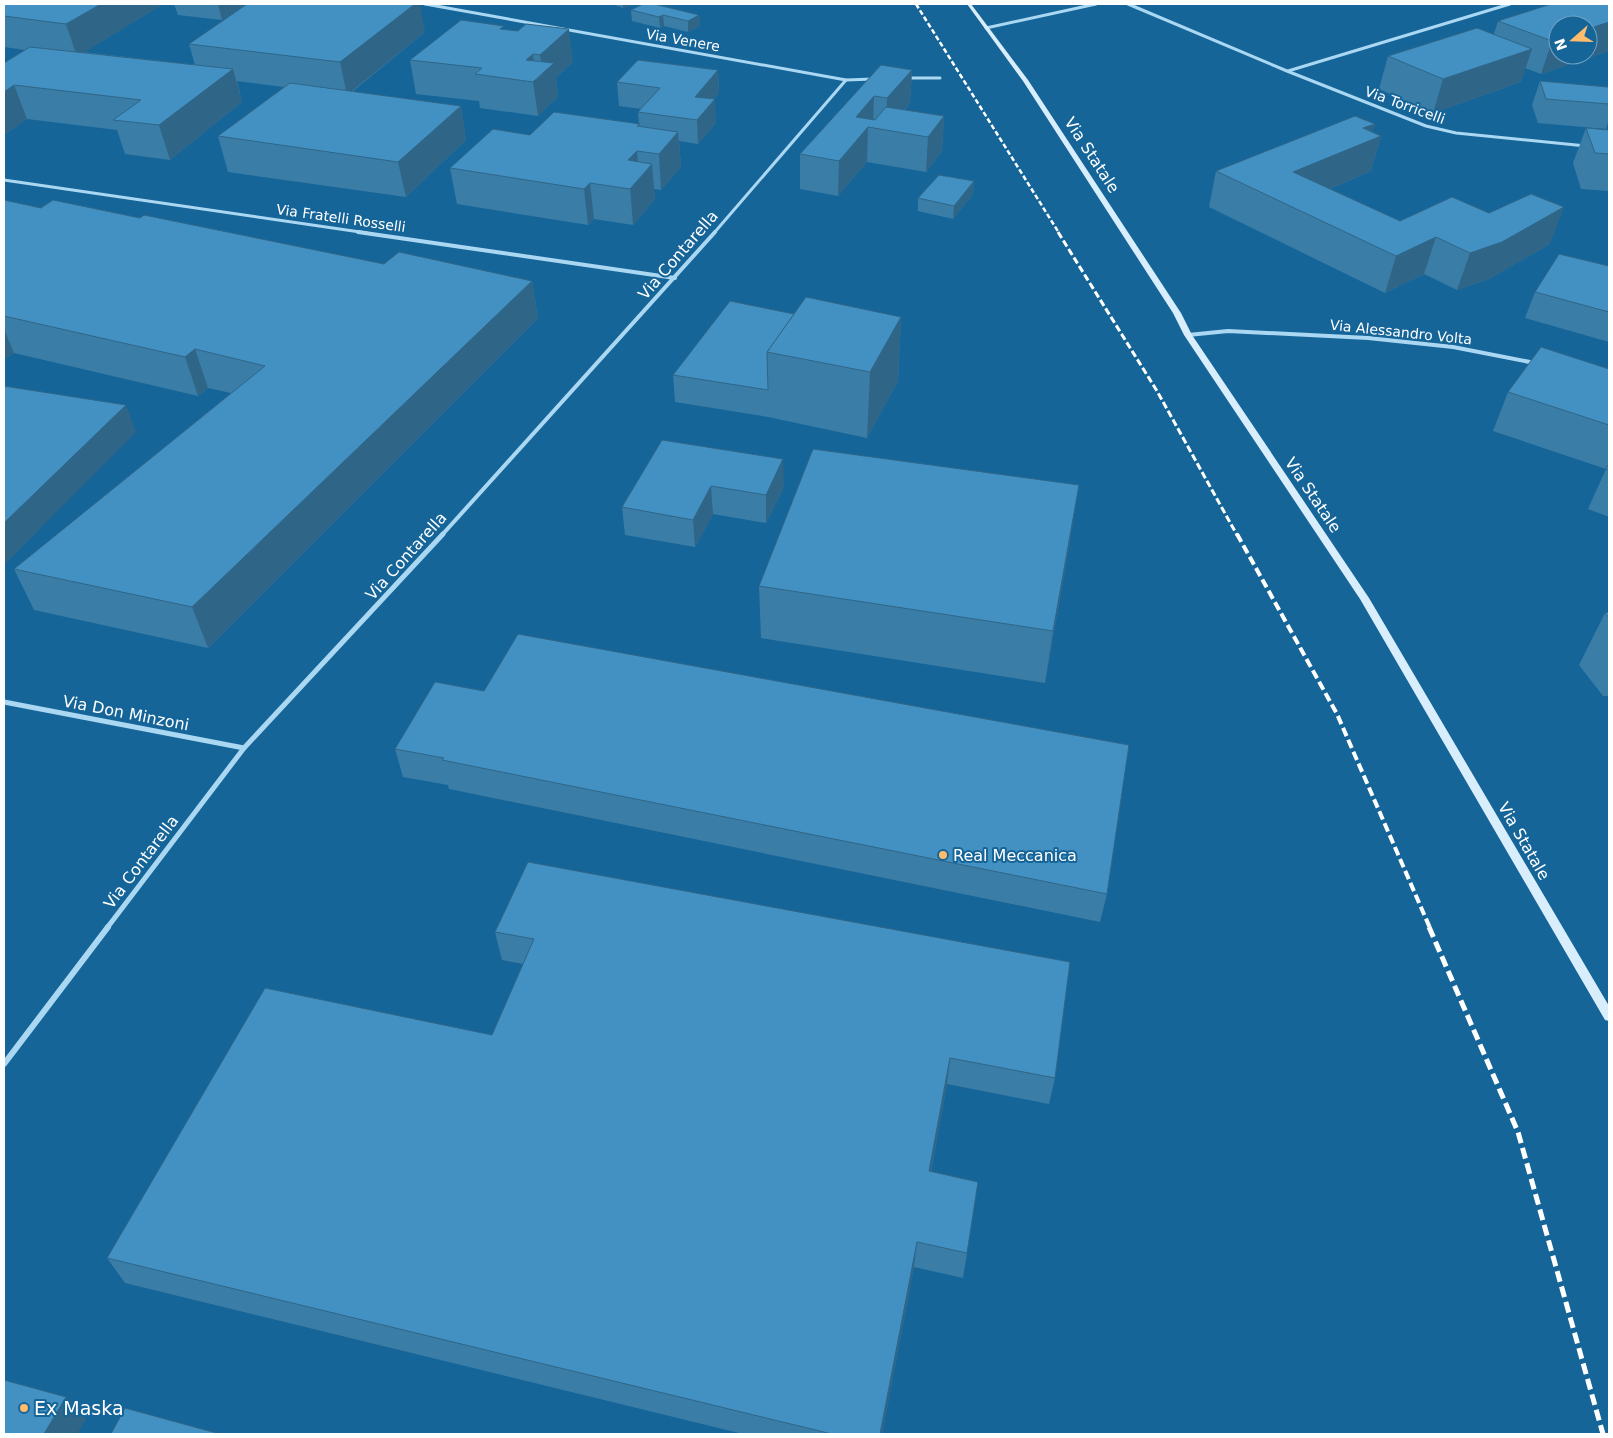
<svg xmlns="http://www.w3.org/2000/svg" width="1613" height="1438" viewBox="0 0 1613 1438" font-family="'DejaVu Sans',sans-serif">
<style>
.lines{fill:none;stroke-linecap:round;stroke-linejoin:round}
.minor-far3{stroke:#aad7f2;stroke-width:3}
.minor-far2{stroke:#aad7f2;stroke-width:4}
.minor-far1{stroke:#aad7f2;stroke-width:5}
.minor{stroke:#aad7f2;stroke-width:6}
.secondary{fill:#d9eefc;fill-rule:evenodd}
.rail-far3{stroke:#fff;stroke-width:2.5;stroke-dasharray:5 2.5;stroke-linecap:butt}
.rail-far2{stroke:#fff;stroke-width:3;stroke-dasharray:7 3;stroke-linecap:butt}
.rail-far1{stroke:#fff;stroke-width:4;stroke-dasharray:9 4;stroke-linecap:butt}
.rail{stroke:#fff;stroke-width:5;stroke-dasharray:11 5;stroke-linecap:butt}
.wall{fill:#3a7da7}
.shaded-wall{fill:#2f6688}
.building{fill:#4391c2;stroke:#2f6688}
.poi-dot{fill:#ffbc6b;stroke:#166599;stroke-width:2}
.labels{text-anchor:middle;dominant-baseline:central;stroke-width:4;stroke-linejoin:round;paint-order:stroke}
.far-street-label{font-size:14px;fill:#fff;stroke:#166599}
.street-label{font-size:16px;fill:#fff;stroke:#166599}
.poi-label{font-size:16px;fill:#fff;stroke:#166599;text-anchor:start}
.near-poi-label{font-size:19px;fill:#fff;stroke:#166599;text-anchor:start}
</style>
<rect width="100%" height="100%" fill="#166599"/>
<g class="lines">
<g class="minor-far3">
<path d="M425 4 846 80 874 79"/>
<path d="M1128 4 1287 71 1426 126 1456 133 1586 146"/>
<path d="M986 28 1096 4"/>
<path d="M1288 71 1510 4"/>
<path d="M905 78H940"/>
<path d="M4 180 367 233"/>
<path d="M714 233 846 80"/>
</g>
<g class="minor-far2">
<path d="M358 232 675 278"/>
<path d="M1188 335 1228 331 1368 338 1453 347 1535 363"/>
<path d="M442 535 715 232"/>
</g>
<g class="minor-far1">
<path d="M4 702 244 748"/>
<path d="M107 928 244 748 443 534"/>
</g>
<path class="minor" d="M4 1064 108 927"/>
<path class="secondary" d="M967 4H971L1028 80 1181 313 1192 335 1369 598 1609 1006V1021L1605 1020 1360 599 1184 335 1173 313 1023 81Z"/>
<path class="rail-far3" d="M916 4 1059 233"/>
<path class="rail-far2" d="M1058 232 1157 391 1237 535"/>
<path class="rail-far1" d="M1237 534 1337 714 1430 928"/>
<path class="rail" d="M1429 927 1518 1132 1603 1434"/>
</g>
<g class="wall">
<path d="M4 4H163L84 52 195 65 189 44 425 32 352 92 461 106 466 140 406 197 228 172 218 136 284 87 237 81 242 102 170 160 125 154 117 130 27 119 4 135V63L25 50 4 47Z"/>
<path d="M174 4H246L222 20 178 15Z"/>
<path d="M612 4H636L623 8Z"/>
<path d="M1609 4V51L1541 74 1525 68 1521 82 1433 113 1379 89 1388 56 1494 34 1498 21Z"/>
<path d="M631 10 699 15 700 26 688 32 664 26 660 28 632 21Z"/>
<path d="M504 29 573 62 556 78 558 97 538 116 480 108 479 101 416 94 410 60Z"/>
<path d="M881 65 912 70 910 103 905 110 944 116 942 151 926 172 867 162 838 196 800 189V154Z"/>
<path d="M718 70 719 93 714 99 716 123 698 144 679 141 681 167 661 190 654 189 655 199 633 225 594 219 588 225 457 204 450 168 530 135 639 124 638 112 641 109 619 106 617 82Z"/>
<path d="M1540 81 1609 91V119L1606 129 1538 123 1532 105Z"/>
<path d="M1375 124 1372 132 1381 136 1371 171 1330 189 1400 221 1550 244 1489 279 1457 290 1424 274 1385 293 1209 207 1216 171Z"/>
<path d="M1586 128 1609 130V191L1581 189 1573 163Z"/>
<path d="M974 181 973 194 953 219 918 211V198Z"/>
<path d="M4 200 41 208 140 218 384 264 532 281 538 318 208 648 34 610 14 569 231 393 208 388 198 396 14 353 4 360Z"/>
<path d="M1609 266V342L1525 318 1535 292Z"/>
<path d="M794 314 901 317 898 381 867 438 768 417 675 402 673 375Z"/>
<path d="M1609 369V517L1588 509 1606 469 1493 431 1508 392Z"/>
<path d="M662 440 784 487 766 523 713 514 695 547 625 535 622 507Z"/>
<path d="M1071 536 1045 683 761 638 759 586Z"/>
<path d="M1609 612V696H1603L1579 665 1605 613Z"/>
<path d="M435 682 1107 894 1100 922 449 789 448 785 403 777 395 749Z"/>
<path d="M528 862 1055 1078 1049 1104 947 1084 931 1172 967 1253 963 1278 914 1267 882 1434H743L125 1283 107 1258 492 1035 523 964 502 960 495 932Z"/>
</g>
<g class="shaded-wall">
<path d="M101 4H163L77 57 66 24Z"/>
<path d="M218 4H246L222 20Z"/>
<path d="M415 4H420L425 32 347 95 340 62Z"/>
<path d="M623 4H636L623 8Z"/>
<path d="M663 15 664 26 660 28 659 17Z"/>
<path d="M699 15 700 26 688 32V21Z"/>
<path d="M1609 22V51L1541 74 1552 41 1558 39V55H1588V29Z"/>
<path d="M569 29 573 62 556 78 558 97 538 116 533 82 526 60 533 54 536 80 543 74 540 55Z"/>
<path d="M1532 49 1521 82 1433 113 1443 79Z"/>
<path d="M233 69 242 102 170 160 159 125Z"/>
<path d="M718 70 719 93 696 120 695 97Z"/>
<path d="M912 70 910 103 887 131 886 130 887 98Z"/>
<path d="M14 85 27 119 4 135V92Z"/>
<path d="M874 96 873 128 868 127 867 162 838 196 839 161 856 117Z"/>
<path d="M715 99 716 123 698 144 697 120Z"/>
<path d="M461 106 466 140 406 197 398 162Z"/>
<path d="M944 116 942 151 926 172 928 137Z"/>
<path d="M1375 124 1370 140 1381 136 1371 171 1290 206 1293 172 1363 128Z"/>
<path d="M678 132 681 167 661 190 659 154Z"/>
<path d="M637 151 639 179 652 164 655 199 633 225 628 160Z"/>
<path d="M974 181 973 194 953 219 954 206Z"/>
<path d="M590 183 594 219 588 225 584 189Z"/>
<path d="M1564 207 1550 244 1489 279 1457 290 1470 253Z"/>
<path d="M1436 237 1424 274 1385 293 1396 256Z"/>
<path d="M532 281 538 318 208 648 192 607Z"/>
<path d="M901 317 898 381 867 438 870 372Z"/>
<path d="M4 329 14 353 4 360Z"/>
<path d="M195 349 208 388 198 396 185 357Z"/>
<path d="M126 405 136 432 4 565V523Z"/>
<path d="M783 459 784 487 766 523V495Z"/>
<path d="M1079 485 1071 536 1045 683 1053 631Z"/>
<path d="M711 486 713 514 695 547 693 520Z"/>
<path d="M950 1058 947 1084 926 1197 929 1171Z"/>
<path d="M917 1242 914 1267 882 1434H880Z"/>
<path d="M66 1397 86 1419 77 1434H44Z"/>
</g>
<g class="building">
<path d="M4 4H101L66 24 4 16Z"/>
<path d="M247 4H415L340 62 189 44Z"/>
<path d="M643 4H654L699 15 688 21 663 15 659 17 631 10Z"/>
<path d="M1551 4H1609V22L1588 29V25H1558V39L1552 41 1498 21Z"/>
<path d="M461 20 504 26 500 29 518 31 526 24 569 29 540 55 533 54 526 60 554 63 533 82 475 74 482 68 410 60Z"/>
<path d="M1477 28 1532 49 1443 79 1388 56Z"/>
<path d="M30 47 233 69 159 125 113 120 141 100 14 85 4 92V63Z"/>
<path d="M638 60 718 70 695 97 715 99 697 120 638 112 660 88 617 82Z"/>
<path d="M881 65 912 70 887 98 874 96 856 117 875 120 886 107 944 116 928 137 868 127 839 161 800 154Z"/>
<path d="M1540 81 1608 87 1609 91V104L1546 99Z"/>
<path d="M290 83 461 106 398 162 218 136Z"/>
<path d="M554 112 640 124 637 126 678 132 659 154 637 151 628 160 652 164 630 189 590 183 584 189 450 168 493 129 530 135Z"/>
<path d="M1355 116 1375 124 1363 128 1381 136 1293 172 1400 221 1452 197 1489 213 1531 194 1564 207 1502 242 1470 253 1436 237 1396 256 1216 171Z"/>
<path d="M1586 128 1609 130V154L1595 153Z"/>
<path d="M939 175 974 181 954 206 918 198Z"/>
<path d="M4 200 41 208 53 200 140 218 144 215 384 264 399 252 532 281 192 607 14 569 265 366 195 349 185 357 4 316Z"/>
<path d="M1559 254 1609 266V312L1535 292Z"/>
<path d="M806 297 901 317 870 372 767 352Z"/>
<path d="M730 301 794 314 767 352 768 390 673 375Z"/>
<path d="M1541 347 1609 369V425L1508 392Z"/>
<path d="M4 386 126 405 4 523Z"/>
<path d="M662 440 783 459 766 495 711 486 693 520 622 507Z"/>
<path d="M813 449 1079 485 1053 631 759 586Z"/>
<path d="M1609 464V470L1606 469Z"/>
<path d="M1609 612V618L1605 613Z"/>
<path d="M518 634 1129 745 1107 894 442 760 444 758 395 749 435 682 484 691Z"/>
<path d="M528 862 1070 962 1055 1078 950 1058 929 1171 978 1182 967 1253 917 1242 880 1434H832L107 1258 265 988 492 1035 534 939 495 932Z"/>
<path d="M4 1380 66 1397 44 1434H4Z"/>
<path d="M125 1408 220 1434H111Z"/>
</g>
<g class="poi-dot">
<circle cx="943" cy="855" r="5"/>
<circle cx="24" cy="1408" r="5"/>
</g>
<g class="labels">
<g class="far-street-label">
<text transform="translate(683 40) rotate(10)">Via Venere</text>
<text transform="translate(1405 105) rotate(20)">Via Torricelli</text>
<text transform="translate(341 218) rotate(8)">Via Fratelli Rosselli</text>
<text transform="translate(1401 332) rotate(6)">Via Alessandro Volta</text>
</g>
<g class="street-label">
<text transform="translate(1092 155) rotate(57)">Via Statale</text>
<text transform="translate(678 255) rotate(-49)">Via Contarella</text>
<text transform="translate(1313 495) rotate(56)">Via Statale</text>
<text transform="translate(406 556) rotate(-48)">Via Contarella</text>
<text transform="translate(126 713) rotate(11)">Via Don Minzoni</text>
<text transform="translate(1524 841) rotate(60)">Via Statale</text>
<text transform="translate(141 862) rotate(-53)">Via Contarella</text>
</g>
<g class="poi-label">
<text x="953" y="855">Real Meccanica</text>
</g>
<g class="near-poi-label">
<text x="34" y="1408">Ex Maska</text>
</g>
</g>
<rect width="1613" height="1438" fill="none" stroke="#ffffff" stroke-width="10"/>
<g transform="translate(1573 40) rotate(250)"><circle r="24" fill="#166599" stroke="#73a3c2"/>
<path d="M0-4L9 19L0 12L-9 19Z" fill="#ffbc6b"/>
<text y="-8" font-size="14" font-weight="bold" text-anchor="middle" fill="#ffffff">N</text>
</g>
</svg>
